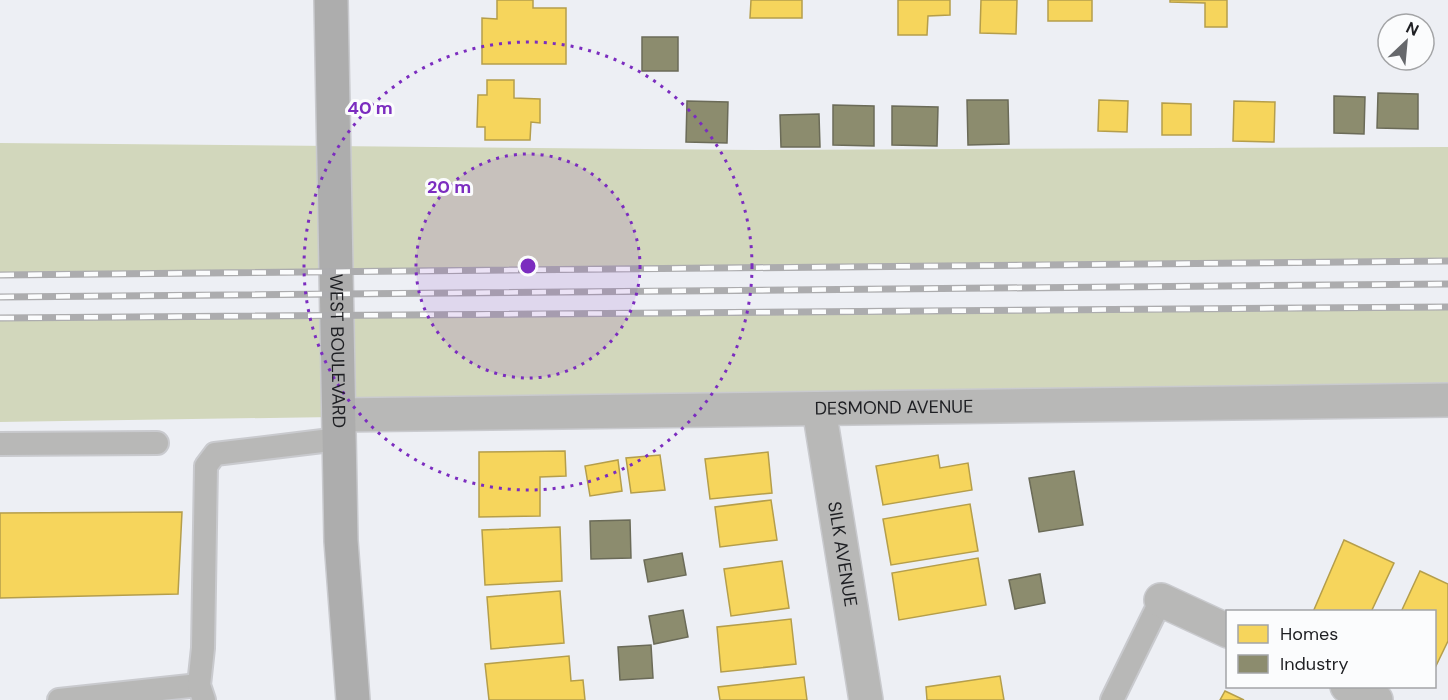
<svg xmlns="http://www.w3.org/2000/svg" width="1448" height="700" viewBox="0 0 1448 700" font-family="'DM Sans',sans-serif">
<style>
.forest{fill:#d2d7bc}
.homes{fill:#f6d55c;stroke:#b59e4b;stroke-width:1.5}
.industry{fill:#8c8c6e;stroke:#6b6b58;stroke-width:1.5}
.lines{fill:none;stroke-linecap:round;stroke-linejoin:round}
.service-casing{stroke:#c9cace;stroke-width:26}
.minor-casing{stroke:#c9cace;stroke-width:36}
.secondary-casing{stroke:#c9cace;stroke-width:36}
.service{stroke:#b8b8b7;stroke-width:22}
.minor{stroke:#b8b8b7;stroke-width:33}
.secondary{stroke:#adadad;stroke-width:33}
.rail-casing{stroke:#acacae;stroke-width:7}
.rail{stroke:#fbfcfd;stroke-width:4.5;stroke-dasharray:14;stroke-linecap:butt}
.ring{fill:none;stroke:#7b2cbf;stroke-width:3;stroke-dasharray:3 6}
.labels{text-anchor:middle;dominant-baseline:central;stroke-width:6;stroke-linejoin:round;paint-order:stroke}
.street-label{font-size:18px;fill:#1e1f23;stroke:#fbfcfd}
.centre{fill:#7b2cbf;stroke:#fbfcfd;stroke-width:3}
.ring-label{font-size:18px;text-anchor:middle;font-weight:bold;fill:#7b2cbf;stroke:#fbfcfd;stroke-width:6;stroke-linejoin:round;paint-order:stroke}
</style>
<rect width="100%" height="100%" fill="#edeff4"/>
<g class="forest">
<path d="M0 143 756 150 1448 147V261L0 275Z"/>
<path d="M1448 307V400L0 422V318Z"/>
</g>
<g class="homes">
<path d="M497 0H533V8H566V64H482V18L497 19Z"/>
<path d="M751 0H802V18H750Z"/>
<path d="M898 0H950V15L928 16 927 35H898Z"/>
<path d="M981 0H1017L1016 34 980 33Z"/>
<rect x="1048" y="0" width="44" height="21"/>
<path d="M1170 0H1227V27H1205V3L1170 2Z"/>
<path d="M487 80H514V98L540 99V123L531 122 530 140H485V127H477L478 95H487Z"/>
<path d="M1099 100 1128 101 1127 132 1098 131Z"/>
<path d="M1234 101 1275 102 1274 142 1233 141Z"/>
<path d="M1162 103 1191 104V135H1162Z"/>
<path d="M565 451 566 476 540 477V516L479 517V452Z"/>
<path d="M768 452 772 493 710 499 705 459Z"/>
<path d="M660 455 665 490 631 493 626 458Z"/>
<path d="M938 455 940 468 968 463 972 490 883 505 876 466Z"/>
<path d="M618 460 622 491 590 496 585 466Z"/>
<path d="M771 500 777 540 720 547 715 507Z"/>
<path d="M970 504 978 551 891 565 883 519Z"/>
<path d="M182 512 178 594 0 598V513Z"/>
<path d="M560 527 562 581 485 585 482 530Z"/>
<path d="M1344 540 1394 563 1371 612H1313Z"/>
<path d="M978 558 986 605 899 620 892 573Z"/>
<path d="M782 561 789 608 731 616 724 569Z"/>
<path d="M1420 571 1448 584V641L1434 670V612H1401Z"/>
<path d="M560 591 564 643 491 649 487 597Z"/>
<path d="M791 619 796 664 721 672 717 627Z"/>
<path d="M569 656 571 681 583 680 585 700H489L485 664Z"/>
<path d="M1000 676 1004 700H927L926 687Z"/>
<path d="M804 677 807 700H720L718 687Z"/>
<path d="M1225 691 1244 700H1220Z"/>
</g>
<g class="industry">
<rect x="642" y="37" width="36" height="34"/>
<path d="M1378 93 1418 94V129L1377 128Z"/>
<path d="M1334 96 1365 97 1364 134 1334 133Z"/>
<path d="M967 100H1008L1009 144 968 145Z"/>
<path d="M687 101 728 102 727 143 686 142Z"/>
<path d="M833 105 874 106V146L833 145Z"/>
<path d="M892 106 938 107 937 146 892 145Z"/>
<path d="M819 114 820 147H781L780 115Z"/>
<path d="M1074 471 1083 525 1039 532 1029 478Z"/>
<path d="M630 520 631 558 591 559 590 521Z"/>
<path d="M682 553 686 575 648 582 644 560Z"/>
<path d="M1040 574 1045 603 1015 609 1009 580Z"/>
<path d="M683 610 688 637 654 644 649 616Z"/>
<path d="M651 645 653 678 620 680 618 647Z"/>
</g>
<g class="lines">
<g class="service-casing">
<g id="service">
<path d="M0 444 157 443"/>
<path d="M59 700 199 685"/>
<path d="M204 700 199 685 203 648 206 466 215 454 339 439"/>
<path d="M1112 700 1161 600"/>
</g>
</g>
<g class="minor-casing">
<g id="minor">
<path id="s1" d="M819 409 866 700"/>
<path id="s2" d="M339 415 1448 400"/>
<path d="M1161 600 1228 631"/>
<path d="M1347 686 1376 700"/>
</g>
</g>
<g class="secondary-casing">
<g id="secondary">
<path id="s3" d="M331 0 341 541 353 700"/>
</g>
</g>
<use href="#service" class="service"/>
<use href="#minor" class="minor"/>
<use href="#secondary" class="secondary"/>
<g class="rail-casing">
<g id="rail">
<path d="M0 275 1448 261"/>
<path d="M0 297 1448 284"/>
<path d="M0 318 1448 307"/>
</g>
</g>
<use href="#rail" class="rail"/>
</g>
<circle cx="528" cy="266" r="112" fill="#7b2cbf" fill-opacity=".12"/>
<g class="ring">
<circle cx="528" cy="266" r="112"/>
<circle cx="528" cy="266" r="224"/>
</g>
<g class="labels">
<g class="street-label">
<text stroke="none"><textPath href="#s3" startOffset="351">WEST BOULEVARD</textPath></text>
<text stroke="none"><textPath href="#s2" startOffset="555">DESMOND AVENUE</textPath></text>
<text stroke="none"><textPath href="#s1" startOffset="147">SILK AVENUE</textPath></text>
</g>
</g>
<circle cx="528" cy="266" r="9" class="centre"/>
<g class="ring-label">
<text x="370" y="114">40 m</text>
<text x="449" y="193">20 m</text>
</g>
<rect x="1226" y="610" width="210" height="78" fill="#fbfcfd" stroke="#a3a4a6" stroke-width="1.5"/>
<rect x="1238" y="625" width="30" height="18" fill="#f6d55c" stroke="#a3a4a6" stroke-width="1.5"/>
<text x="1280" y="640" font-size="18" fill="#1e1f23">Homes</text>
<rect x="1238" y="655" width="30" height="18" fill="#8c8c6e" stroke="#a3a4a6" stroke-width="1.5"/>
<text x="1280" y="670" font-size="18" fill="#1e1f23">Industry</text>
<g transform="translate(1406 42) rotate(26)"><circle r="28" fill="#fbfcfd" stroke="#a3a4a6" stroke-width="1.5"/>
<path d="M0-4.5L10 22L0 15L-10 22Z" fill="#66686c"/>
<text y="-9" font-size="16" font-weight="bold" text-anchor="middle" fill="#1e1f23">N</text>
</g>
</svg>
